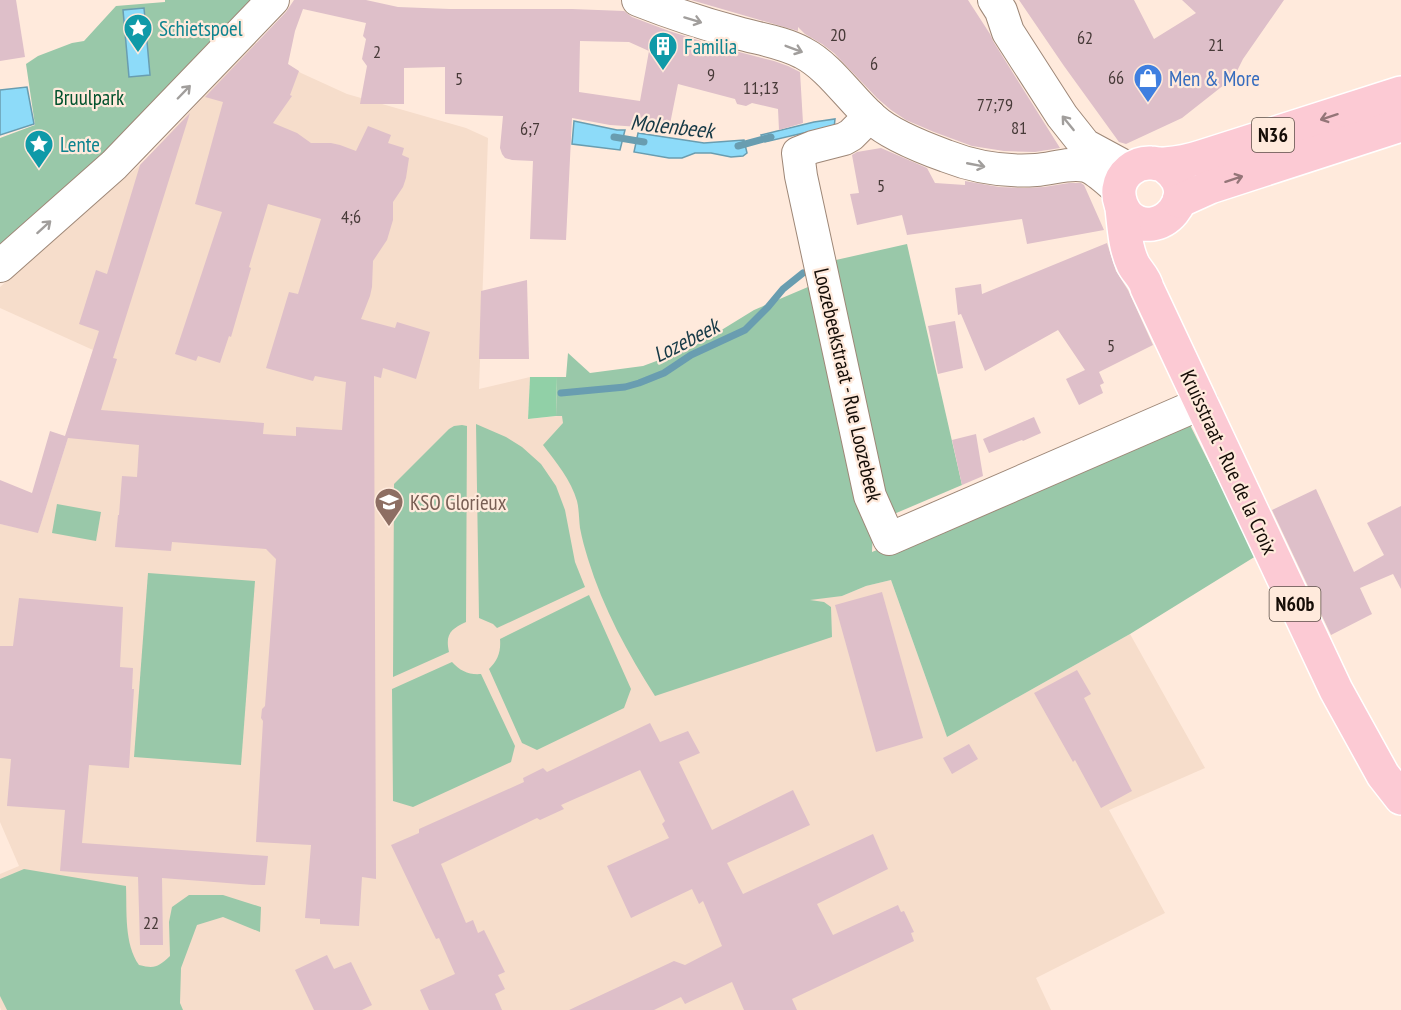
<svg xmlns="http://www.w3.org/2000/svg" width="1401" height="1010" viewBox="0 0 1401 1010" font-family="'PT Sans Narrow',sans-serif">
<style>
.built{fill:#f6ddcb}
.green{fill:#99c8a9}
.forest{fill:#91d0a7}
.water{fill:#8ddbf9;stroke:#699db0;stroke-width:1.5}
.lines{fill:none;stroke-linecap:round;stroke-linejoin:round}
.stream{stroke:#699db0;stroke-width:7}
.building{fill:#debfc9;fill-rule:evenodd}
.minor-casing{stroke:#9e8777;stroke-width:34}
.major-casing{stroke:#fff;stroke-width:36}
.minor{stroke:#fff;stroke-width:32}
.major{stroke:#fccad4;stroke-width:33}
.oneway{stroke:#a19e9c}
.oneway2{stroke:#947578}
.labels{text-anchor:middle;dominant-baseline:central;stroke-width:4.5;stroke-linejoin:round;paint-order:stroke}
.number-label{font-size:18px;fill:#473a38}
.shield{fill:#ffeadc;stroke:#5b4f47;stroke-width:1.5}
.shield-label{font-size:20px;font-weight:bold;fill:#150d07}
.culture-label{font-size:21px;fill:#0d838f;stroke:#ffeadc;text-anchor:start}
.shop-label{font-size:21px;fill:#366cbe;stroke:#ffeadc;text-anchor:start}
.park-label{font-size:21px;fill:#02522d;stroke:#ffeadc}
.street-label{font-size:21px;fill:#150d07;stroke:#ffeadc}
.education-label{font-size:21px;fill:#785e54;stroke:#ffeadc;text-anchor:start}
.water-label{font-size:22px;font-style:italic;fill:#153946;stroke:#ffeadc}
</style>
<rect width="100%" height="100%" fill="#ffeadc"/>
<path class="built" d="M255 42 301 73 347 94 466 128 488 138 479 389 530 377 528 419 599 412 842 596 866 586 891 580 947 737 1130 634 1205 768 1109 810 1165 913 1036 978 1051 1010H1L0 1007V874L19 866 0 822V524L38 532 68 438 65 437 93 350 0 308V287L140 165Z"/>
<g class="green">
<path d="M165 0H260L101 163 0 253V138L35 125 26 64 38 56 72 43 84 41 116 6 165 2Z"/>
<path d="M907 244 962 485 894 514 879 495 827 262Z"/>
<path d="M815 284 873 527 872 552 1189 423 1256 556 1130 634 947 737 891 580 866 586 842 596 810 600 824 602 831 607 832 637 655 696C628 654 603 608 588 559 585 549 582 539 580 528 579 519 579 509 577 501 571 480 556 462 543 445L563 423 562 416H556L557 377H566L568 353 590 373 643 366 694 347 705 338 715 334 754 310Z"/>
<path d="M476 424 506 437 522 447 541 464 556 486 565 510 575 562 585 587 497 628 493 624 479 618Z"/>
<path d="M462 425 467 426 466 622C451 629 445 634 449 652L393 677 394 484 449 429 454 426Z"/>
<path d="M57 504 101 512 96 541 52 533Z"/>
<path d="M148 573 255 581 241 765 134 757Z"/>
<path d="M589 595 631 689 624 708 537 750 522 743 489 669C498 660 501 652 500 639Z"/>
<path d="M452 662C460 671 469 675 481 674L515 746 511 762 413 807 393 801 392 689Z"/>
<path d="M24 869 126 886C127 911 124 944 139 965 155 969 158 967 170 956L169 922 172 907 189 895H223L261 907 260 932 223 917 197 925 181 968 180 1003 183 1010H7L0 996V879Z"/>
</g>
<path class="forest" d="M530 377H557L556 416 528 419Z"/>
<g class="water">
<path d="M144 8 150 75 129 77 123 10Z"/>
<path d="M27 87 34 124 0 135V90Z"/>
<path d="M835 119 834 128 812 131 765 142 761 135 814 122Z"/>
<path d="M574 121 617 130H625L620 150 572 144Z"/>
<path d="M638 133 704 143 744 140 747 153 743 156 731 157 711 153H695L682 158H669L634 152Z"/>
</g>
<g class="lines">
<g class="stream">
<path d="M614 137 644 142"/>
<path d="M738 146 771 137"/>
<path d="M561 393 625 387 639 383 664 373 691 355 745 330 768 307 783 289 803 273"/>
</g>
</g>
<g class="building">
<path d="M0 0H16L25 57 0 61Z"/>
<path d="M294 0H366L398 7 450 9H572L624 11 632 17 669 31 720 47 774 61 788 66 800 72 803 123 779 130 778 109 752 103 746 106 737 104 735 99 678 84 669 129 610 125 572 118 566 240 530 239 533 161 512 160 505 158 502 154 500 148 503 116 445 114V67L404 68V104H360L367 66 362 59 366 39 363 36 366 23 303 9 295 31 288 64 299 71 290 95 292 96 273 123 297 133 311 143H331L340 145 356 151 368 126 391 135 388 143 404 148 402 155 409 158 406 178 403 187 393 202V220L387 240 373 261 372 287 370 296 361 319 395 328 397 322 430 332 416 379 383 368 381 378 374 376 376 879 362 877 359 926 320 924V919L305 918 311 845 256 842 263 721 261 718 262 709 265 706 276 559 266 549 172 542 171 551 115 547 118 515H119L122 476 137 477 139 445 68 438 38 533 0 524V480L32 493 50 431 65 436 99 331 79 324 96 270 107 274 140 165 190 113 113 358 117 359 101 410 264 423 263 434 296 436V427L342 430 346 382 315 376 313 381 266 368 289 292 298 294 321 219 268 204 249 267 251 268 231 337 229 336 220 363 198 356 196 361 175 354 222 212 195 204 223 102 205 97 286 12ZM580 41 629 42 649 51 640 101 579 92Z"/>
<path d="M691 0H968L990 34 993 41 1060 148 1035 152 1004 151 972 146 934 132 906 120 891 110 877 98 834 53 822 44 805 34 798 27V31Z"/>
<path d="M1019 0H1134L1154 39 1196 13 1182 0H1284L1243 59 1234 77 1182 118 1126 144 1119 142 1064 66Z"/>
<path d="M881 148 927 168 935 183 965 185V181L999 187 1024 188 1044 187 1069 183H1081L1084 185 1104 230 1027 244 1022 219 907 235 902 215 857 225 850 194 859 193 852 155 857 152Z"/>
<path d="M1107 243 1116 271 1128 290 1153 345 1099 372 1104 383 1100 385 1103 393 1079 405 1066 379 1085 370 1058 330 985 371 961 314 958 315 955 288 981 284 982 294Z"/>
<path d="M527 280 529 359H479L481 291Z"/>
<path d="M955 321 963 368 938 374 928 326Z"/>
<path d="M1034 417 1041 433 1023 441 1022 440 989 453 983 439Z"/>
<path d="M976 434 983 476 962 485 952 440Z"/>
<path d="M1316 489 1354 572 1384 555 1367 523 1401 506V589L1393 574 1360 588 1372 614 1331 635 1272 510Z"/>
<path d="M882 592 923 738 876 752 835 605Z"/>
<path d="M19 598 123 607 120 667 133 668 132 689H134L129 768 89 765 82 843 268 856 265 885H253L162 878 163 945H140L138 877 60 871 65 810 7 806 11 759 0 758V646H13Z"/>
<path d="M1077 670 1091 694 1084 698 1132 791 1101 808 1075 760 1073 762 1034 693Z"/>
<path d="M650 723 660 742 688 731 700 753 679 762 712 830 793 790 810 825 727 863 743 894 873 834 888 869 817 904 833 935 898 905 901 912 904 911 914 932 911 933 914 941 792 999 797 1010H744L732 982 685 1004 681 997 654 1010H569L674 961 685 965 722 946 703 901 699 904 692 889 631 918 607 866 669 838 662 824 665 821 640 770 561 805 564 809 540 820 537 818 441 864 466 923 473 920 478 933 484 930 505 972 498 975 505 989 495 994 502 1010H429L420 990 455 974 439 938 436 939 391 845 419 833V829L524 782 523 778 543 768 547 772Z"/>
<path d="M969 744 978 759 952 774 943 758Z"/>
<path d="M327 955 334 969 351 962 372 1005 362 1010H314L295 970Z"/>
</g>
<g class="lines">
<g class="minor-casing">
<g id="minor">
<path d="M638 0C671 13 704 24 738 33 759 39 783 42 803 53 830 67 850 99 873 119 890 135 924 148 946 156 974 167 1006 172 1036 170 1052 169 1070 162 1086 166 1096 169 1110 183 1119 190"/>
<path d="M994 0 1001 11 1008 32 1062 116 1085 145 1122 165"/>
<path d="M870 116 851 135 844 139 813 147 798 153 801 176 870 496 889 539 1202 403"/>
<path d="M0 266 114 165 273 0"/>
</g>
</g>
<g class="major-casing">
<g id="major">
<path d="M1161 164C1209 192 1157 246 1127 215 1121 207 1118 199 1119 189 1121 174 1135 162 1151 163 1156 163 1160 165 1165 164 1177 163 1189 161 1201 157L1401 93"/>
<path d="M1179 201 1210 187 1401 125"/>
<path d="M1122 208C1124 226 1125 247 1133 264 1137 272 1145 278 1147 288L1336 690 1383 775 1401 798"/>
</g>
</g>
<use href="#minor" class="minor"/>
<use href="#major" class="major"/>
</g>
<defs><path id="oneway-shaft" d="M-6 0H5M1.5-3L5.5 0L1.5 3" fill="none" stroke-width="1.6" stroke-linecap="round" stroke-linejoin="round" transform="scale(1.5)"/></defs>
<g class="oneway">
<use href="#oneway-shaft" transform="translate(693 20) rotate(17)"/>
<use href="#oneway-shaft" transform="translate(794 49) rotate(21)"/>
<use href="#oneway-shaft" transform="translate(184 92) rotate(-46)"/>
<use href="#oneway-shaft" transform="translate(1068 123) rotate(-129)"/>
<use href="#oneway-shaft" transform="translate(976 165) rotate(11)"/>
<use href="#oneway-shaft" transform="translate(44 227) rotate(-42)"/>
</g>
<g class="oneway2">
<use href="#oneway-shaft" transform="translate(1329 117) rotate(162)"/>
<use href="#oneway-shaft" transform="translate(1234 179) rotate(-18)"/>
</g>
<defs>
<g id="sight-pin" transform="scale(1.5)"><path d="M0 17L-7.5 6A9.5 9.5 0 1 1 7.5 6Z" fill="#0f9aa8" stroke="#ffeadc"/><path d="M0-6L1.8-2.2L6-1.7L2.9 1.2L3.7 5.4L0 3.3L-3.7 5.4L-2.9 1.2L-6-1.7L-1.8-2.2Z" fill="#fff"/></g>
<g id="building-pin" transform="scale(1.5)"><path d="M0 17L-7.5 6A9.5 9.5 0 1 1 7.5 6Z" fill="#0f9aa8" stroke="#ffeadc"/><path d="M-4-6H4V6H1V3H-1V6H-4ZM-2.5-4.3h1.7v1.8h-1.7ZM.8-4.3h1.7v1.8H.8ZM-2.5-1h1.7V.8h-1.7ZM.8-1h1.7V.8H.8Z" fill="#fff"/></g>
<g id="shop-pin" transform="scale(1.5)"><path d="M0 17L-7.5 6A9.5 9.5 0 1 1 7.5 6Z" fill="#3f7fe0" stroke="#ffeadc"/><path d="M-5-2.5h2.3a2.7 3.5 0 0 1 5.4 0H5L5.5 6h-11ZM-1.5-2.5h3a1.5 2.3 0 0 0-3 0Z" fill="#fff"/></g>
<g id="school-pin" transform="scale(1.5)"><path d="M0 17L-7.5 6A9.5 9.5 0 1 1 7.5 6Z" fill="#8d6e63" stroke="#ffeadc"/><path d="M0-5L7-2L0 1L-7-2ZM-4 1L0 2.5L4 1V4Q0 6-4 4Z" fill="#fff"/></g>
</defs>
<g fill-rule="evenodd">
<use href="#sight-pin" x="138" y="28"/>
<use href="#building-pin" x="663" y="46"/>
<use href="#shop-pin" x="1148" y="78"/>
<use href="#sight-pin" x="39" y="144"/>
<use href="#school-pin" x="389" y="502"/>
</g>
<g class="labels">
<g class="number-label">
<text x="838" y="34">20</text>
<text x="1085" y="37">62</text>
<text x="1216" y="44">21</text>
<text x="377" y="51">2</text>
<text x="874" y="63">6</text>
<text x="711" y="74">9</text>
<text x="1116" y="77">66</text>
<text x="459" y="78">5</text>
<text x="761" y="87">11;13</text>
<text x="995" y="104">77;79</text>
<text x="1019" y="127">81</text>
<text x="530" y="128">6;7</text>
<text x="881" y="185">5</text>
<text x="351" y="216">4;6</text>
<text x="1111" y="345">5</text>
<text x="151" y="922">22</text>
</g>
<g class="shield">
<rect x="1252" y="118" width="42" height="34" rx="4.5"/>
<rect x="1269.5" y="587" width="51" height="34" rx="4.5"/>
</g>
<g class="shield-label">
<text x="1273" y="135">N36</text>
<text x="1295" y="604">N60b</text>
</g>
<g class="culture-label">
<text x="159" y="28">Schietspoel</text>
<text x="684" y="46">Familia</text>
<text x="60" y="144">Lente</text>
</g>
<g class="shop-label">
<text x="1169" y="78">Men &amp; More</text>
</g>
<g class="park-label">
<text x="89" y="97">Bruulpark</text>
</g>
<g class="street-label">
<text transform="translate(848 385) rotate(77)">Loozebeekstraat - Rue Loozebeek</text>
<text transform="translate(1229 462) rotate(65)">Kruisstraat - Rue de la Croix</text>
</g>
<g class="education-label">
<text x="410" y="502">KSO Glorieux</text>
</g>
<g class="water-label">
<text transform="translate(672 126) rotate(6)">Molenbeek</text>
<text transform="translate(686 340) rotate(-27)">Lozebeek</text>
</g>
</g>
</svg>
